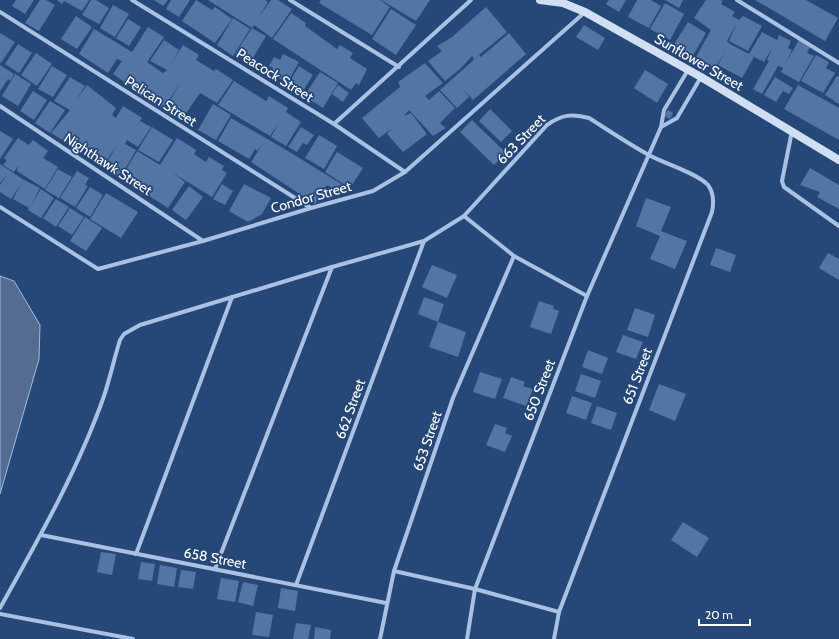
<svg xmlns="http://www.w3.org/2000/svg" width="839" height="639" viewBox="0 0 839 639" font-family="Cabin,sans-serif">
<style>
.water{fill:#536c90;stroke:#9dbce3}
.building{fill:#5375a4}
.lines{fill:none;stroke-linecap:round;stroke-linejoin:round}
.minor{stroke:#a9c1e3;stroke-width:4}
.secondary{stroke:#d1dff3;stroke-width:8}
.labels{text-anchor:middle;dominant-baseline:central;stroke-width:3.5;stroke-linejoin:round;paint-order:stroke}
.street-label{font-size:14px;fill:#fff;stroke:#264878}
</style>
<rect width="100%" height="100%" fill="#264878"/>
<path class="water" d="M0 276 14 281 40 325 39 359 0 494Z"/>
<g class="building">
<path d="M16 0H34L25 14 12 6Z"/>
<path d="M40 0H46L55 5 39 31 25 23Z"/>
<path d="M57 0H89L82 11 64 1 62 4Z"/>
<path d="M91 0H96L109 8 99 24 82 15Z"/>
<path d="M154 0H168L163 6Z"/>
<path d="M171 0H190L179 17 166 9Z"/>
<path d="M196 0 212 10 215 7 232 19 215 43 182 21Z"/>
<path d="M208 0H265L268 2 258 18 271 0H278L292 9 272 38 254 25 252 28Z"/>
<path d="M321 0H380L390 7 372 35 319 3Z"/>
<path d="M381 0H430L416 21Z"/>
<path d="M609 0H626L619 12 606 4Z"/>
<path d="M637 0H651L661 6 649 28 628 17Z"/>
<path d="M665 0H683L679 8Z"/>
<path d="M706 0H720L723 1 721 4 735 12 732 16 739 20 743 16 762 26 748 51 729 41 737 23 727 41 730 44 749 54 762 32 777 40 779 35 791 41 788 48 792 50 785 64 799 40 810 47 807 53 814 56 799 82 781 72 783 68 778 66 762 94 753 89 769 61 767 60 772 48 764 62 749 54 754 57 742 78 718 65 725 52 715 68 696 57 711 30 694 18Z"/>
<path d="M755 0H806L838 18 825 41Z"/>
<path d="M665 3 684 14 670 40 650 29Z"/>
<path d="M113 5 129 14 115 37 100 28Z"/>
<path d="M486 7 507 32 479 55 481 57 509 33 526 54 473 100 464 90 469 97 457 108 440 90 478 56 474 59 472 56 460 69 445 81 428 61 442 51 437 46 452 37Z"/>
<path d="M391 9 416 25 396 55 372 39Z"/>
<path d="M291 13 306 23 305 26 337 49 340 45 353 53 350 58 367 69 359 85 356 83 351 90 273 39Z"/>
<path d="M76 16 92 27 77 49 61 39Z"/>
<path d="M233 18 250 29 233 56 217 45Z"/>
<path d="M128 19 141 27 129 46 116 38Z"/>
<path d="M688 22 706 33 692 57 673 46Z"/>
<path d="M584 25 605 38 598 50 576 37Z"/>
<path d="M148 27 164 37 147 62 163 73 167 70 150 61 164 40 179 50 171 64 183 45 199 55 196 60 214 71 216 69 233 80 217 103 200 93 184 116 167 105 182 80 163 109 113 74 122 61 117 59 108 73 79 54 94 29 132 52Z"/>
<path d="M252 28 266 36 250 63 235 54Z"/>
<path d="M0 33 15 42 1 63 0 62Z"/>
<path d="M18 44 32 53 19 73 5 64Z"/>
<path d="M36 53 52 64 37 86 21 75Z"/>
<path d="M283 54 299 62 287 83 270 73 273 68 269 66 274 57 280 60Z"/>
<path d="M816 55 829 62 826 68 835 73 823 93 801 81Z"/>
<path d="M425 63 443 83 425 96 429 100 439 91 455 108 440 123 446 128 433 136 409 110 404 116 411 113 427 134 403 152 387 134 391 129 379 138 362 118 400 87 398 82Z"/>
<path d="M0 65 14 74 10 81 8 79 0 91Z"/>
<path d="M52 66 67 75 53 97 38 89Z"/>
<path d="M299 66 313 75 301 94 287 86Z"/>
<path d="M645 70 668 84 657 103 634 88Z"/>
<path d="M320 72 338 83 323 108 304 96Z"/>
<path d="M15 74 31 84 18 106 2 96Z"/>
<path d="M837 76 839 77V104L825 95Z"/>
<path d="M70 77 85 86 75 102 87 85 116 108 112 115 116 118 123 106 142 118 140 121 151 127 138 147 127 140 125 144 136 150 120 178 104 168 117 145 103 166 51 133 70 110 54 101Z"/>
<path d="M775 77 793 88 789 94 783 91 776 102 764 95Z"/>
<path d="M234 81 266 101 269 96 288 108 286 112 301 122 286 146 271 137 279 123 270 136 218 105Z"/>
<path d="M338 85 349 93 343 102 332 94Z"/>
<path d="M798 85 839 108V140L784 109Z"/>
<path d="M33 91 47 100 34 120 20 111Z"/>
<path d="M50 101 65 110 50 133 35 123Z"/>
<path d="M213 104 231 115 216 140 198 130Z"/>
<path d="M490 109 512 131 501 142 479 121Z"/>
<path d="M668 110 673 113 670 119 664 116Z"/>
<path d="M231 118 283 148 343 185 338 192 327 185 315 204 251 162 263 143 257 151 255 149 249 159 218 141Z"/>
<path d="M472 120 506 153 494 165 460 132Z"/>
<path d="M152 127 173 140 159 162 138 150Z"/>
<path d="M301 127 314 135 307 145 303 143 297 152 288 147Z"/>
<path d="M0 131 13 139 0 159Z"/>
<path d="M319 135 337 146 324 169 305 158Z"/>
<path d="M18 138 29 145 33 140 48 151 43 158 58 167 45 189 17 171 18 166 14 172 3 165 7 160 4 158Z"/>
<path d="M177 138 196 150 194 154 206 162 209 157 224 166 222 170 227 173 212 197 173 173 185 182 168 208 121 178 137 151 160 165Z"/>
<path d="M337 152 363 168 350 188 325 172Z"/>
<path d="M0 164 24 180 40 188 31 205 41 189 54 198 41 218 28 210 29 208 13 199 21 184 11 199 0 192V185L7 174 0 183Z"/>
<path d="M810 168 839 185V209L817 197 820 192 800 185Z"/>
<path d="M58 169 72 177 59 198 45 190Z"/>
<path d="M77 171 89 178 85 185 88 186 75 207 60 198Z"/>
<path d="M222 184 233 191 225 205 213 199Z"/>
<path d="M244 184 271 198 262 214 248 222 229 211Z"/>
<path d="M189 186 203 197 186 220 172 210Z"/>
<path d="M90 187 103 195 90 217 76 208Z"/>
<path d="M106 193 138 212 121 238 90 219Z"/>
<path d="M646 198 671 207 661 231 687 241 675 269 650 259 660 236 636 226Z"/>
<path d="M56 199 69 207 56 227 43 218Z"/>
<path d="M70 208 84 217 72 235 58 226Z"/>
<path d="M85 217 102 228 86 251 70 241Z"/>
<path d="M716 248 736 255 730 272 710 265Z"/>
<path d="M828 253 839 259V280L819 268Z"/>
<path d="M432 265 457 275 447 298 422 287Z"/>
<path d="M424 297 444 304 438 322 418 314Z"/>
<path d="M539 301 554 306 553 309 559 311 551 334 530 327Z"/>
<path d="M635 308 655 315 648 337 627 330Z"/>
<path d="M438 322 466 332 458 357 429 347Z"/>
<path d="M623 335 643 342 636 359 616 352Z"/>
<path d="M588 350 608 358 602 374 582 367Z"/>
<path d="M480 372 502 379 495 399 473 392Z"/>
<path d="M581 374 601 381 595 398 575 391Z"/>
<path d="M511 377 525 382 523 386 533 389 526 406 503 398Z"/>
<path d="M659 384 686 394 675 421 649 410Z"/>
<path d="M572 396 592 403 586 420 566 413Z"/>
<path d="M597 406 617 413 611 430 591 423Z"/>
<path d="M495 424 507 428 505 433 512 436 505 452 486 445Z"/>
<path d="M683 522 709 538 697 557 671 540Z"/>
<path d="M101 552 116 554 112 575 97 572Z"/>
<path d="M141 562 155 564 152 581 138 579Z"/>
<path d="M160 565 177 568 174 587 157 584Z"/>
<path d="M181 570 196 572 193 589 178 587Z"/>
<path d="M221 578 239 581 235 602 217 599Z"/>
<path d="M243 582 258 585 253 606 238 602Z"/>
<path d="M281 588 298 591 295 611 278 608Z"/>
<path d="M256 612 273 615 269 637 252 635Z"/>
<path d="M296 623 311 625 308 639H293Z"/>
<path d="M315 627 331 630 330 639H314Z"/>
</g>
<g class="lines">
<g class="minor">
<path d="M132 0 334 124 405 172"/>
<path d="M290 0 399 67"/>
<path d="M737 0 839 63"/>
<path d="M0 12 311 208"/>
<path d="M0 106 203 241"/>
<path d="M334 124 471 0"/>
<path d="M661 127 677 118 701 77"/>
<path d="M792 131 782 181 784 187 839 226"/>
<path d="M0 207 98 269 203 241 311 208 373 191 405 172 585 12"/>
<path d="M464 216 514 256 587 296"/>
<path d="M41 535 386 603"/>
<path d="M136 554 232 297"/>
<path d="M215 569 332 267 424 241 464 216 547 125C561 115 572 113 589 118 608 130 627 143 647 154 662 163 697 173 708 185 714 193 714 202 712 212L559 612 554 639"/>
<path d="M394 571 475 589 559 612"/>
<path d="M296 585 424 241"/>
<path d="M0 608C38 540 78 470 104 396 110 378 114 359 120 340L124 334 140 325 332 267"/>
<path d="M0 614 133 639"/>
<path d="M380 639 394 571 453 398 514 256"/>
<path d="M467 639 475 589 587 296 661 127 664 110 688 70"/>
</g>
<path class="secondary" d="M540 0 563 3 585 12 701 77 839 160"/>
</g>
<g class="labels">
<g class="street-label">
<text transform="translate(699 62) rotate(30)">Sunflower Street</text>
<text transform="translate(275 75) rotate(32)">Peacock Street</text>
<text transform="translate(161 101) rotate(32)">Pelican Street</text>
<text transform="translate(521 139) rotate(-46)">663 Street</text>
<text transform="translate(108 164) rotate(33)">Nighthawk Street</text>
<text transform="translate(311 197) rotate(-16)">Condor Street</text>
<text transform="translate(637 376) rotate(-69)">651 Street</text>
<text transform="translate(539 390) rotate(-69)">650 Street</text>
<text transform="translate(350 409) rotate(-70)">662 Street</text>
<text transform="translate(427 441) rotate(-71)">653 Street</text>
<text transform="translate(215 558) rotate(11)">658 Street</text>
</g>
</g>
<path d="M699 619v6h51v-6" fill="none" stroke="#ffffff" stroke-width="2"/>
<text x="705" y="619" font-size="12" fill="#ffffff" stroke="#264878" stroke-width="3" paint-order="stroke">20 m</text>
</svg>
